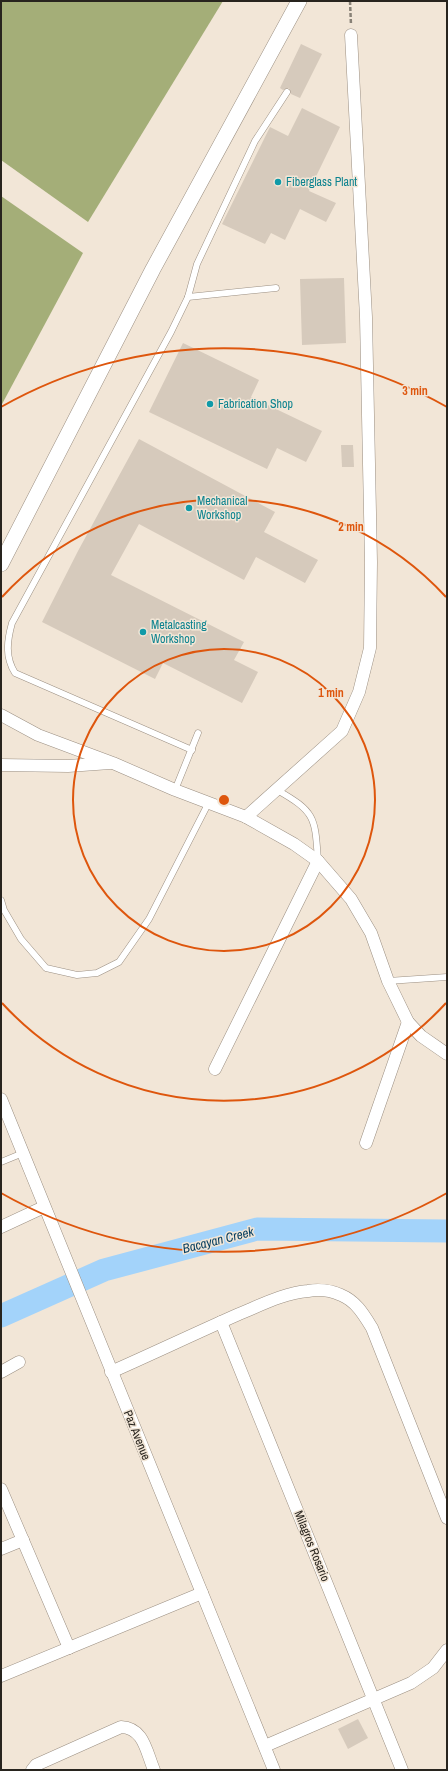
<svg xmlns="http://www.w3.org/2000/svg" width="448" height="1771" viewBox="0 0 448 1771" font-family="'Archivo Narrow',sans-serif">
<style>
.forest{fill:#a4ae78}
.lines{fill:none;stroke-linecap:round;stroke-linejoin:round}
.river{stroke:#a3d3fa;stroke-width:23}
.building{fill:#d6cabc}
.service-casing{stroke:#9b8f82;stroke-width:7}
.minor-casing{stroke:#9b8f82;stroke-width:13}
.tertiary-casing{stroke:#9b8f82;stroke-width:16}
.path{stroke:#888176;stroke-width:2.5;stroke-dasharray:4 2;stroke-linecap:butt}
.service{stroke:#fff;stroke-width:6}
.minor{stroke:#fff;stroke-width:12}
.tertiary{stroke:#fff;stroke-width:15}
.ring{fill:none;stroke:#de560d;stroke-width:2}
.culture-dot{fill:#0f9aa8;stroke:#f2e6d7;stroke-width:1.5}
.labels{text-anchor:middle;dominant-baseline:central;stroke-width:3;stroke-linejoin:round;paint-order:stroke}
.culture-label{font-size:12px;fill:#0d838f;stroke:#f2e6d7;text-anchor:start}
.street-label{font-size:12px;fill:#28241e;stroke:#f2e6d7}
.water-label{font-size:13px;font-style:italic;fill:#003a5d;stroke:#f2e6d7}
.centre{fill:#de560d;stroke:#f2e6d7;stroke-width:2}
.ring-label{font-size:12px;text-anchor:middle;font-weight:bold;fill:#de560d;stroke:#f2e6d7;stroke-width:3;stroke-linejoin:round;paint-order:stroke}
</style>
<rect width="100%" height="100%" fill="#f2e6d7"/>
<g class="forest">
<path d="M1 1H223L88 222 1 160Z"/>
<path d="M1 196 83 253 1 406Z"/>
</g>
<g class="lines">
<path class="river" d="M1 1316 104 1270 257 1229 447 1231"/>
</g>
<g class="building">
<path d="M301 44 322 54 300 98 291 94 289 88 283 90 280 88Z"/>
<path d="M302 108 340 127 309 191 336 203 326 222 300 209 285 240 271 233 265 244 222 224 270 127 288 136Z"/>
<path d="M344 278 346 343 302 345 300 279Z"/>
<path d="M183 343 259 380 251 397 322 431 306 462 277 448 267 469 149 412Z"/>
<path d="M139 439 275 512 264 532 318 560 305 583 256 557 244 580 139 524 111 575 244 642 234 660 258 672 242 703 163 663 155 679 42 622 78 551Z"/>
<path d="M341 445H353L354 467H342Z"/>
<path d="M358 1719 368 1738 348 1749 338 1729Z"/>
</g>
<g class="lines">
<g class="service-casing">
<g id="service">
<path d="M188 297 276 288"/>
<path d="M192 750 15 673C5 657 7 641 12 623L171 332 188 297 197 264 255 141 287 92"/>
<path d="M175 790 198 733"/>
<path d="M277 790C316 812 315 818 318 861"/>
<path d="M1 900 4 910 21 939 46 968 77 975 97 973 119 962 149 919 209 802"/>
<path d="M388 981 447 977"/>
<path d="M1 1162 23 1153"/>
</g>
</g>
<g class="minor-casing">
<g id="minor">
<path d="M1 715 38 735 113 763 175 790 246 817 294 844 318 861 351 899 371 933 388 981 408 1022 421 1036 447 1054"/>
<path d="M1 765 68 766 110 763"/>
<path d="M246 817 342 731 359 692 370 648 371 562 366 317 351 35"/>
<path d="M215 1069 318 861"/>
<path d="M1 1099 274 1770"/>
<path d="M366 1143 408 1022"/>
<path d="M1 1227 44 1207"/>
<path d="M221 1322 402 1770"/>
<path d="M1 1372 19 1362"/>
<path d="M111 1372C154 1353 196 1333 239 1314 261 1305 284 1293 308 1291 319 1289 332 1291 341 1295 356 1301 364 1315 372 1328L447 1518"/>
<path d="M1 1489 69 1648"/>
<path d="M1 1549 23 1540"/>
<path d="M1 1676 202 1593"/>
<path d="M265 1746 411 1683 433 1668 447 1650"/>
<path d="M32 1770 36 1765 121 1727C144 1728 146 1751 154 1770"/>
</g>
</g>
<g class="tertiary-casing">
<path id="tertiary" d="M1 564 153 269 299 1"/>
</g>
<path class="path" d="M350 1 351 25"/>
<use href="#service" class="service"/>
<use href="#minor" class="minor"/>
<use href="#tertiary" class="tertiary"/>
</g>
<g class="ring">
<circle cx="224" cy="800" r="151"/>
<path d="M446 1003A301 301 0 0 1 2 1003M2 597A301 301 0 0 1 446 597"/>
<path d="M447 1193A452 452 0 0 1 1 1193M1 407A452 452 0 0 1 447 407"/>
</g>
<g class="culture-dot">
<circle cx="278" cy="182" r="4"/>
<circle cx="210" cy="404" r="4"/>
<circle cx="189" cy="508" r="4"/>
<circle cx="143" cy="632" r="4"/>
</g>
<g class="labels">
<g class="culture-label">
<text x="286" y="182">Fiberglass Plant</text>
<text x="218" y="404">Fabrication Shop</text>
<text x="197" y="501">Mechanical<tspan x="197" dy="14">Workshop</tspan></text>
<text x="151" y="625">Metalcasting<tspan x="151" dy="14">Workshop</tspan></text>
</g>
<g class="street-label">
<text transform="translate(137 1435) rotate(68)">Paz Avenue</text>
<text transform="translate(312 1546) rotate(68)">Milagros Rosario</text>
</g>
<g class="water-label">
<text transform="translate(218 1240) rotate(-14)">Bacayan Creek</text>
</g>
</g>
<circle cx="224" cy="800" r="6" class="centre"/>
<g class="ring-label">
<text x="415" y="395">3 min</text>
<text x="351" y="531">2 min</text>
<text x="331" y="697">1 min</text>
</g>
<rect width="448" height="1771" fill="none" stroke="#28241e" stroke-width="4"/>
</svg>
